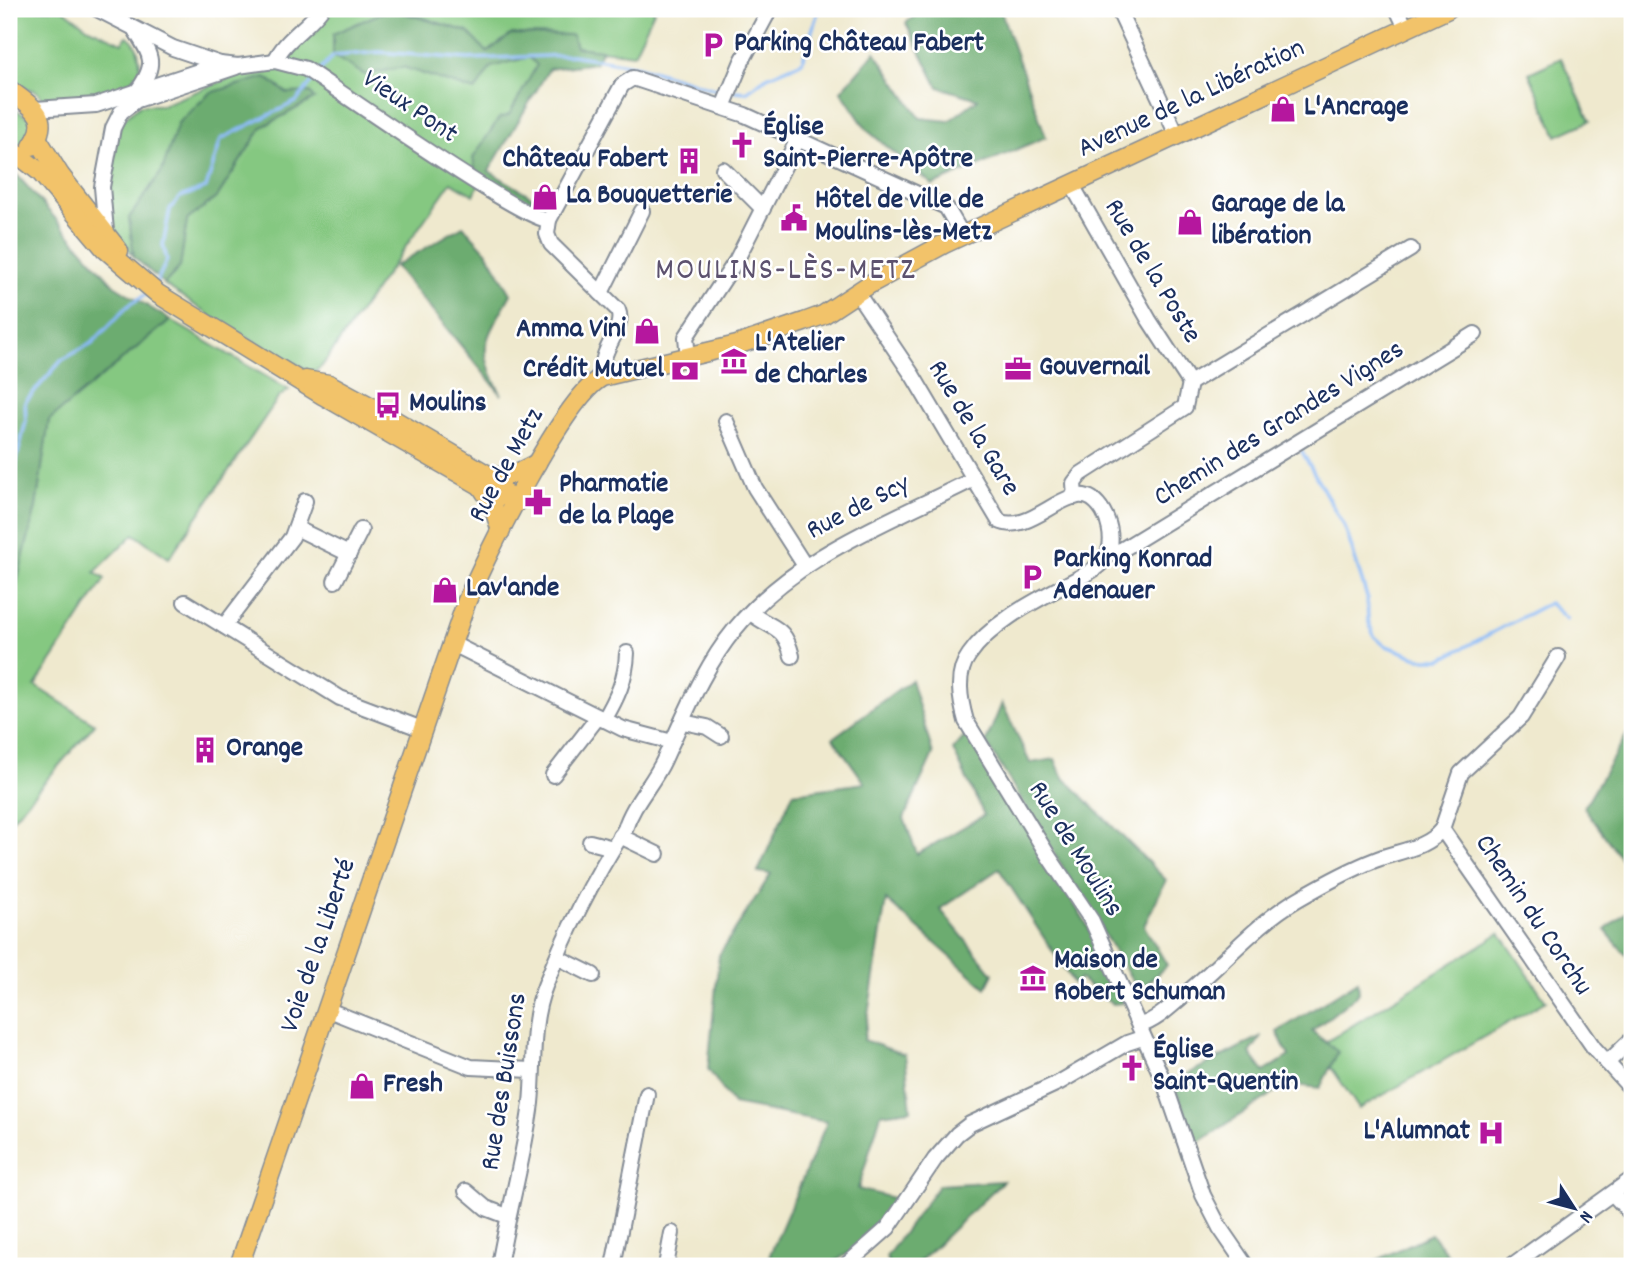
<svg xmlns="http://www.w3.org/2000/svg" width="1641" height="1275" viewBox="0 0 1641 1275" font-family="Dekko,sans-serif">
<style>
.green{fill:#85c881;stroke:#507c70;stroke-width:2}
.forest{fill:#6cac6f;stroke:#446e66;stroke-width:2}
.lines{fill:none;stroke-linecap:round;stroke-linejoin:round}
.stream{stroke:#8abaf6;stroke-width:3.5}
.minor-casing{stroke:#858c96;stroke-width:18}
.major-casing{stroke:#858c96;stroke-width:21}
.minor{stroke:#fff;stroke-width:14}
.major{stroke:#f2c36a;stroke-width:18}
.labels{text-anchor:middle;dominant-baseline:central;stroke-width:5;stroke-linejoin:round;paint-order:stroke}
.poi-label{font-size:28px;font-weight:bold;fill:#1b2f5e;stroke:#fff;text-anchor:start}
.street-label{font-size:28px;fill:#1b2f5e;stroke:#fff}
.quarter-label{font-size:32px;letter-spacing:2px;fill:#5d526f;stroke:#fff}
</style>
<rect width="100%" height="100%" fill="#fff"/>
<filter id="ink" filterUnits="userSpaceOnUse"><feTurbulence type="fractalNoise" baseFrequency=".0143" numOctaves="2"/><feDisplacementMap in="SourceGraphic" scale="14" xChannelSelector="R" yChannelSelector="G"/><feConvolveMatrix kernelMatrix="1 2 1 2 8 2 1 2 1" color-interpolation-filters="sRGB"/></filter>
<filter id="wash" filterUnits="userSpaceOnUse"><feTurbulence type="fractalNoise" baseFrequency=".00686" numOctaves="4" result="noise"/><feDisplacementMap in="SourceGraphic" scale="28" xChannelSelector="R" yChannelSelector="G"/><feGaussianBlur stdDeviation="1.57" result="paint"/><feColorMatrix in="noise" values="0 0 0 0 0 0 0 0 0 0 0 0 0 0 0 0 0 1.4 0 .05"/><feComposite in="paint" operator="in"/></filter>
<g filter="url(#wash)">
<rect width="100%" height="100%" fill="#efe9ce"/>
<g class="green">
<path d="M9 9H63L87 27 122 43 127 36C140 44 139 59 141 73 102 103 94 100 47 103L36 91 13 85 9 79Z"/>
<path d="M321 9H390L333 34 365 74 403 67 475 91 491 67 529 57 538 65 509 115 474 195 451 182 322 366 313 373 222 324 164 284 180 267 187 220 217 197 262 127 314 99 287 93 265 77 210 93 178 123 162 171 129 218 134 257 114 228 107 211 106 194 120 122 140 105H162L274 61Z"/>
<path d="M397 9H655L634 54 576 47 571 35 512 34 487 52 468 32Z"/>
<path d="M1561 58 1590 121 1557 136 1529 73Z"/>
<path d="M9 106 31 119C34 135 25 146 9 147Z"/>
<path d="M170 320 289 390 279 397 169 558 134 534 95 572 105 579 35 686 95 724 9 823V614L36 507 49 420Z"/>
<path d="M1500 933 1546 1001 1359 1109 1318 1047Z"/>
</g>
<g class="forest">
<path d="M390 9 468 32 487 52 512 34 572 35 576 47 602 50 595 63 549 69 489 171 546 205 542 213 476 175 473 158 499 118 509 115 537 65 529 57 491 67 475 91 403 67 365 75 333 56V34Z"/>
<path d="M923 9H1000L1046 137 933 185 867 130 841 91 875 52 920 118 949 121 978 99 938 87 906 23Z"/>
<path d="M265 77 287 93 310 92 314 99 262 127 217 197 187 220 180 267 164 284 134 257 129 218 162 171 178 123 210 93Z"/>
<path d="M17 175 114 285 170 320 49 420 36 507 9 614V176Z"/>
<path d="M463 226 487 252 511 294C486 340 474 346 502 395L395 266Z"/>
<path d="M911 680 933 754 904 818 917 854 984 815 953 750 967 734 1086 923 1123 1003 1113 1004 1080 979 1074 984 999 869 940 909 993 974 986 988 886 900 864 1040 905 1055 911 1110 881 1114 858 1189 905 1201 857 1248 827 1266H765L827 1122 733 1104 708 1069 719 955 771 874 758 872 793 793 865 783 833 738Z"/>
<path d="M1002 703 1030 763 1055 759 1062 776 1166 880 1144 926 1167 965 1139 991 986 742Z"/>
<path d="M1632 726V874L1584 807Z"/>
<path d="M1632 907V962L1605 930Z"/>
<path d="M1358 981 1359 993 1312 1031 1338 1052 1320 1088 1287 1084 1198 1143 1172 1082 1262 1036 1250 1053 1264 1072 1289 1056 1277 1032Z"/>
<path d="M1003 1181 915 1266H890L886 1257 939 1185Z"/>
<path d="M1431 1234 1453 1261V1266H1369L1375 1261Z"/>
</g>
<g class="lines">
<g class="stream">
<path d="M317 74 333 56 379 52 468 59 572 55 638 66 714 89H725"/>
<path d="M735 91 746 92 767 77 802 62 819 9"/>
<path d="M156 283 167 260 163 245 170 209 180 197 206 188 221 139 297 101 313 80"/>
<path d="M1300 448 1346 530 1367 597 1368 620 1374 636 1384 645 1421 659H1442L1549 603 1567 619"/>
<path d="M9 519 16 461 26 421 25 402 62 360 92 343 130 304 147 294"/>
</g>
</g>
</g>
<g filter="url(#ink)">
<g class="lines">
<g class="minor-casing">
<g id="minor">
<path d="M97 9 173 48 220 64"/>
<path d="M1118 9 1177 135"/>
<path d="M1397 9 1406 28"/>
<path d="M135 30C152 57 157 63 138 90"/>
<path d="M275 61C284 40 307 28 321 9"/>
<path d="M723 107 742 61 770 9"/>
<path d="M35 109 96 105 220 64 238 66 275 61 306 69C338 90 527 223 549 220"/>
<path d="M723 169 763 209"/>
<path d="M1072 185 1149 320 1190 383"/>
<path d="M106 231 102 187 113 128 121 112 137 100 236 67"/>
<path d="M601 293 642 211"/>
<path d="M857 293 913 376 999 521C1030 536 1067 482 1092 499 1109 511 1118 545 1103 561 1094 572 1076 579 1063 586 1031 603 990 624 969 655 955 674 960 700 966 721L1049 857 1092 921 1164 1082 1203 1195 1220 1228 1246 1266"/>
<path d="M688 357 686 337 736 261 797 141"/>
<path d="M602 377C599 347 626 330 618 310L551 244 547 234 549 220 622 85 633 78 745 115 946 207 963 236"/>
<path d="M1190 383 1411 249"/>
<path d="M726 421 755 488 805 566"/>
<path d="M1075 497 1074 483 1081 474 1185 407 1190 383"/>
<path d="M296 528 349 554"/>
<path d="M1109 554 1123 549 1475 334"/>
<path d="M335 581 361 530"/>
<path d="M185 602 340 698 422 729"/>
<path d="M751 613C772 630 784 624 792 656"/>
<path d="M224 626 292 537 305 501"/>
<path d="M451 643 623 729 672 742"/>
<path d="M604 720C617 698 626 679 627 653"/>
<path d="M683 722 707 727 721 736"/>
<path d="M553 775 598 717"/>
<path d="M1442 829 1594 1048 1632 1090"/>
<path d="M620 836 657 854"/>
<path d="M590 842 613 848"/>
<path d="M559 958 593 975"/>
<path d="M326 1009 471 1067 531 1070"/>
<path d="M1139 1026C1157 1020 1169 1008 1183 996 1222 965 1255 924 1298 899 1322 885 1349 870 1375 860 1397 851 1426 849 1442 829L1461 773 1521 717 1558 657"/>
<path d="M1607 1063 1632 1039"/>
<path d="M466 1191 486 1208 507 1216"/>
<path d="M1613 1194 1632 1215"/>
<path d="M499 1266C508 1212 524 1158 531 1103 535 1064 530 1023 545 986 566 931 593 879 625 829 633 803 653 784 664 760 685 715 703 668 735 629 796 555 889 522 972 480"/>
<path d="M613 1266 647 1094"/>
<path d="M666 1266 672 1233"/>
<path d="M845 1266 888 1228 935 1159 957 1134 970 1124 1060 1082 1127 1043 1142 1038"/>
<path d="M1511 1266 1632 1179"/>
</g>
</g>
<g class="major-casing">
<g id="major">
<path d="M9 89C29 106 54 115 32 146"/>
<path d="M37 138 60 175 119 251"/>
<path d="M17 154 40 172 105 249 158 294 324 396 481 486 517 502"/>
<path d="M305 380 329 384 379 411 490 476 506 495"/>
<path d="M490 476C510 478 520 472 537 463"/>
<path d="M481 486 492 503 501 531"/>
<path d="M239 1266 466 603C485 557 563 399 602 377L737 345 804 322 823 315 870 284 944 244 1448 9"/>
</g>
</g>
<use href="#minor" class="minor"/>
<use href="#major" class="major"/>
</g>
</g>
<defs>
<g id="parking-bare" transform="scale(2.1)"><path d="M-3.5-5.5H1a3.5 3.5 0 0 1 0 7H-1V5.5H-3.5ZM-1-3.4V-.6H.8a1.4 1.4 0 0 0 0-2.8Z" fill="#b5179e" stroke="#fff" stroke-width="2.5" paint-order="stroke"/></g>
<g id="shop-bare" transform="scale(2.1)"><path d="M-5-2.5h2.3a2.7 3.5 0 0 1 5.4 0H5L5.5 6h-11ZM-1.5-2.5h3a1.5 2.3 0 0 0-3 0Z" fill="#b5179e" stroke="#fff" stroke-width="2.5" paint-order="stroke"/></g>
<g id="church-bare" transform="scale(2.1)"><path d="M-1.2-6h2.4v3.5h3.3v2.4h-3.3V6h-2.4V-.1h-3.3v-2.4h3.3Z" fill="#b5179e" stroke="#fff" stroke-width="2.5" paint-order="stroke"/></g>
<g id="building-bare" transform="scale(2.1)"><path d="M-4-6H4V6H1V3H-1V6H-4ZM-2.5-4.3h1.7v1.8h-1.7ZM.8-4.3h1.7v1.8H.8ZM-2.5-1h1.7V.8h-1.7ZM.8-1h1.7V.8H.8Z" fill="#b5179e" stroke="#fff" stroke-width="2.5" paint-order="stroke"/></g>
<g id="civic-bare" transform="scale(2.1)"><path d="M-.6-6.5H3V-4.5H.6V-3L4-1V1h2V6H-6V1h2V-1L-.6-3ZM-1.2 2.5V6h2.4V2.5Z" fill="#b5179e" stroke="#fff" stroke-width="2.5" paint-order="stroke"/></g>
<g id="museum-bare" transform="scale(2.1)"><path d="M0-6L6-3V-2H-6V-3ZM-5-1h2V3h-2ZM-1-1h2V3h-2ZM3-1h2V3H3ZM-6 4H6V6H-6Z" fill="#b5179e" stroke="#fff" stroke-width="2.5" paint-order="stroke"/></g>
<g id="office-bare" transform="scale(2.1)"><path d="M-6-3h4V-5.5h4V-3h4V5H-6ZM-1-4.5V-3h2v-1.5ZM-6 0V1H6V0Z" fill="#b5179e" stroke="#fff" stroke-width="2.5" paint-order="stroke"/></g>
<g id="bank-bare" transform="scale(2.1)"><path d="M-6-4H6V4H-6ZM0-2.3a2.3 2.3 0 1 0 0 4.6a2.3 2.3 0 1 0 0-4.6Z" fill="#b5179e" stroke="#fff" stroke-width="2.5" paint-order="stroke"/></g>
<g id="bus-bare" transform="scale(2.1)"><path d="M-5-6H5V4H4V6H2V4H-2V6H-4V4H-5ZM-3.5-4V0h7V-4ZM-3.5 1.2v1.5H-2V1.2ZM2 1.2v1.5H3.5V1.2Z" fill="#b5179e" stroke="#fff" stroke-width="2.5" paint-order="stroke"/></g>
<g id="pharmacy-bare" transform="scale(2.1)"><path d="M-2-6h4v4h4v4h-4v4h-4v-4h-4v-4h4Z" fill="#b5179e" stroke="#fff" stroke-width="2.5" paint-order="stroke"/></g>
<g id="hospital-bare" transform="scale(2.1)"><path d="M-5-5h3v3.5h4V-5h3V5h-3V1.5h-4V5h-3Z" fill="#b5179e" stroke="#fff" stroke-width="2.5" paint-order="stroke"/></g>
</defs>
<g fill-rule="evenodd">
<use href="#parking-bare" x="713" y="45"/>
<use href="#shop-bare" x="1283" y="109"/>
<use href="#church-bare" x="742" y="145"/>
<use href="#building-bare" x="689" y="161"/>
<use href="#shop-bare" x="545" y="197"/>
<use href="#civic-bare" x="794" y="218"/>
<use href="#shop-bare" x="1190" y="222"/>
<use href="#shop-bare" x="647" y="331"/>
<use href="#museum-bare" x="734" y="361"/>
<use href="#office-bare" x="1018" y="369"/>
<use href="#bank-bare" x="685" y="371"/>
<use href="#bus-bare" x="388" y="405"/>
<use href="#pharmacy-bare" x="538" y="502"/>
<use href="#parking-bare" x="1032" y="577"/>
<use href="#shop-bare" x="445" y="590"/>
<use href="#building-bare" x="205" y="750"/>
<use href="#museum-bare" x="1033" y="978"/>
<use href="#church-bare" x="1132" y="1068"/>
<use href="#shop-bare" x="362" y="1086"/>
<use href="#hospital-bare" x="1491" y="1133"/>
</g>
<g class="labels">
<g class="poi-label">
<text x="734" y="45">Parking Château Fabert</text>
<text x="1304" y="109">L'Ancrage</text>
<text x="763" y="129">Église<tspan x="763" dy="32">Saint-Pierre-Apôtre</tspan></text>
<text x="668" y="161" text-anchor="end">Château Fabert</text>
<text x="566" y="197">La Bouquetterie</text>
<text x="815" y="202">Hôtel de ville de<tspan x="815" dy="32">Moulins-lès-Metz</tspan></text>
<text x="1211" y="206">Garage de la<tspan x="1211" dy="32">libération</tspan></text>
<text x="626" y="331" text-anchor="end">Amma Vini</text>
<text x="755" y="345">L'Atelier<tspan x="755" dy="32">de Charles</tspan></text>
<text x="1039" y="369">Gouvernail</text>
<text x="664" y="371" text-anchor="end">Crédit Mutuel</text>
<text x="409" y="405">Moulins</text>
<text x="559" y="486">Pharmatie<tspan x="559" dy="32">de la Plage</tspan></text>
<text x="1053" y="561">Parking Konrad<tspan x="1053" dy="32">Adenauer</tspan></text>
<text x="466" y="590">Lav'ande</text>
<text x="226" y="750">Orange</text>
<text x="1054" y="962">Maison de<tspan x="1054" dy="32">Robert Schuman</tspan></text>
<text x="1153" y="1052">Église<tspan x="1153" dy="32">Saint-Quentin</tspan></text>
<text x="383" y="1086">Fresh</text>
<text x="1470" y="1133" text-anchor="end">L'Alumnat</text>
</g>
<g class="street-label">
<text transform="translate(1192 100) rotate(-25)">Avenue de la Libération</text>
<text transform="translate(409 108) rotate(34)">Vieux Pont</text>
<text transform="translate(1151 272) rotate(59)">Rue de la Poste</text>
<text transform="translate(1280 425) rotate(-32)">Chemin des Grandes Vignes</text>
<text transform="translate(972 429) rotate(59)">Rue de la Gare</text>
<text transform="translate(508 466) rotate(-61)">Rue de Metz</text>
<text transform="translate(859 509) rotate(-27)">Rue de Scy</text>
<text transform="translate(1074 850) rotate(58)">Rue de Moulins</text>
<text transform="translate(1532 916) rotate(56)">Chemin du Corchu</text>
<text transform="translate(320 946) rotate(-71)">Voie de la Liberté</text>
<text transform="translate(506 1082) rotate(-81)">Rue des Buissons</text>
</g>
<g class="quarter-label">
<text x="786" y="272">MOULINS-LÈS-METZ</text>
</g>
</g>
<rect width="1641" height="1275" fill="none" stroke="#fff" stroke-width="35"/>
<g transform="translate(1574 1208) rotate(126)" stroke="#ffffff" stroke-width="5" paint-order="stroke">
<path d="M0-5L12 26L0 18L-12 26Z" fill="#1b2f5e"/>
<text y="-10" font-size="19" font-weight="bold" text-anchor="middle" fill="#1b2f5e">N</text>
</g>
</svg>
